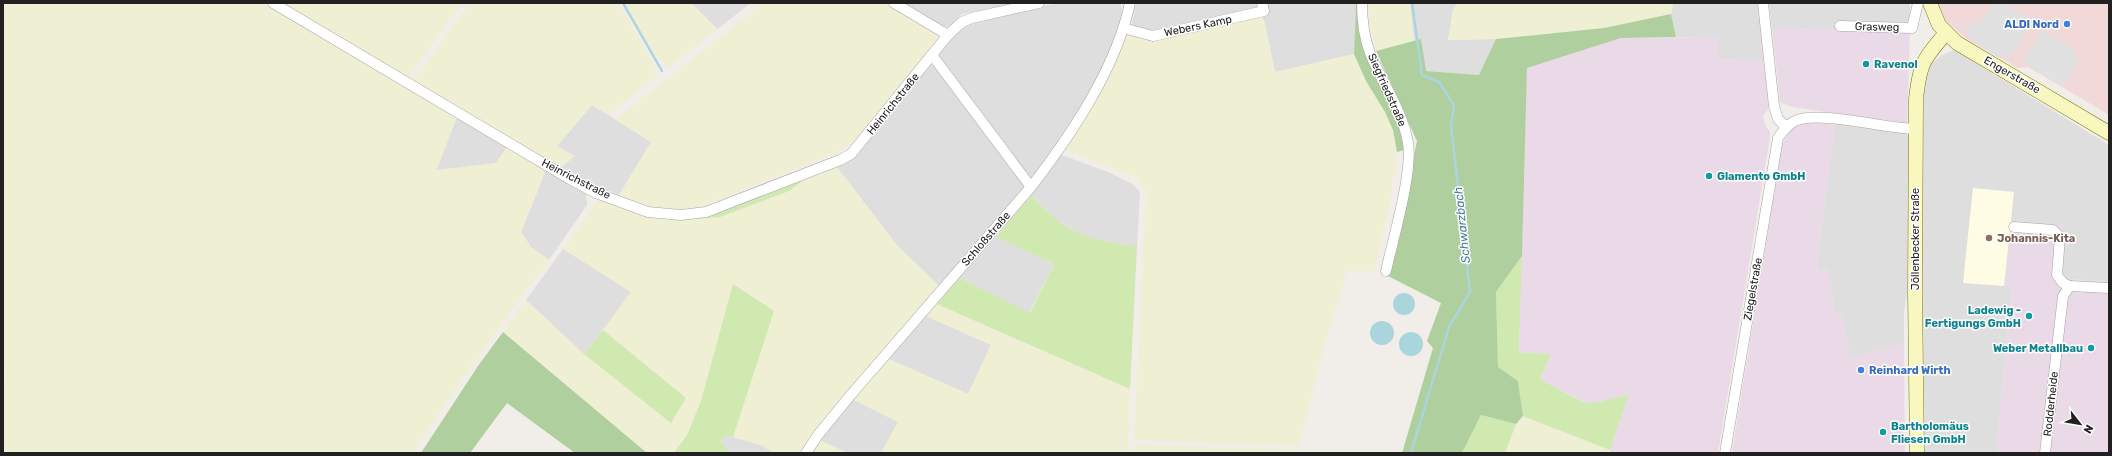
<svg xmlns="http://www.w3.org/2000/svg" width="2112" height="456" viewBox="0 0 2112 456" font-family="Rubik,sans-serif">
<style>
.residential{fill:#dfdede}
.commercial{fill:#f1d8d9}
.industrial{fill:#eadae8}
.education{fill:#fefce4}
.farmland{fill:#efefd4}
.grass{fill:#d0e9b0}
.forest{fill:#b0cf9e}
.parking{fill:#e1e1e1}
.water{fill:#aad5dd}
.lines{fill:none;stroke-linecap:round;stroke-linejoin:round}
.stream{stroke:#aad5dd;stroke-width:2.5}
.street-casing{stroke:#a5a5a5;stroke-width:11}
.secondary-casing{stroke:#747808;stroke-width:15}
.street{stroke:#fff;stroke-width:10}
.secondary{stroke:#f8f7bf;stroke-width:14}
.shop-dot{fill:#3f7fe0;stroke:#fff;stroke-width:1.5}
.culture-dot{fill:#0f9aa8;stroke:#fff;stroke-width:1.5}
.education-dot{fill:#8d6e63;stroke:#fff;stroke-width:1.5}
.labels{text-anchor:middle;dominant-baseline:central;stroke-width:3;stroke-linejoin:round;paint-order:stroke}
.shop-label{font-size:11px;font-weight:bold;fill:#366cbe;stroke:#fff;text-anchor:end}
.street-label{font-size:11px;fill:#212121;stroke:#fff}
.culture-label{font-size:11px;font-weight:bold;fill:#0d838f;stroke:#fff;text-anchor:start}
.education-label{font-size:11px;font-weight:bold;fill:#785e54;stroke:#fff;text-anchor:start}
.water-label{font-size:12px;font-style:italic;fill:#497a9f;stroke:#fff}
</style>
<rect width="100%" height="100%" fill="#f1ede8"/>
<g class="residential">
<path d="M691 3H751L717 29Z"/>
<path d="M898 3H1017L962 14 951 26 939 27Z"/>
<path d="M1059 3H1120L1123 12 1112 50 1077 115 1043 166 940 287 896 244 836 166 852 158 862 149 953 36 962 29 978 19Z"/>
<path d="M1136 3H1356L1354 54 1275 72 1264 20 1258 8 1159 32 1131 27Z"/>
<path d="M1410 3H1457L1453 10 1448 40 1496 39 1480 75 1425 71 1421 39 1414 40Z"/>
<path d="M1673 3H1759L1765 61 1718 59V37H1676L1671 14Z"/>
<path d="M1769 3H1910V30L1772 28Z"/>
<path d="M1954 50 2109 145V281L2067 279 2061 271 2005 286H2012L1996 453H1925L1922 240 1924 90 1926 75 1932 63 1942 55Z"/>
<path d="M592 105 651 142 619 195 570 175 560 168 557 146Z"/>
<path d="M457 117 507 147 496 163 436 171Z"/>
<path d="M1835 122 1907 132 1909 140 1907 290 1904 313V344L1850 358 1841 311 1835 313 1827 268 1816 271Z"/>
<path d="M1059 154 1108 172 1133 184 1140 192 1137 247 1092 239 1077 232 1055 219 1031 195Z"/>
<path d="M546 170 586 192 587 205 549 260 531 247 521 232Z"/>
<path d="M996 237 1054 264 1029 313 959 278Z"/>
<path d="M563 249 632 292 584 354 526 300Z"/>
<path d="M926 316 991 345 968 394 889 359Z"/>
<path d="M852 399 898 422 881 453H847L820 440Z"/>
<path d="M725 435 761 445 774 453H730L721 441Z"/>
</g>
<path class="commercial" d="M1937 3H2109V115L2028 67 2018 68 1968 40 1944 19Z"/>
<g class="industrial">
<path d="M1772 28 1910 30 1907 123 1791 107 1780 102Z"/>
<path d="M1718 37V59L1765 61 1770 105 1763 117 1766 127 1770 131V137L1718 453H1609L1629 394 1595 403 1584 402 1540 379 1551 354 1519 352 1527 68 1621 38Z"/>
<path d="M1814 122 1835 125 1816 270 1827 267 1835 312 1841 311 1850 358 1904 344 1905 453H1732L1782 144 1793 128 1802 123Z"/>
<path d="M2012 220 2064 225 2061 271 2067 279 2109 281V453H1996L2012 287 2005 286Z"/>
</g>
<path class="education" d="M1973 188 2014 192 2004 286 1963 283Z"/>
<g class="farmland">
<path d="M3 3H264L457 117 436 170 496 163 507 147 546 170 521 232 531 247 549 260 476 360 412 453H3V382H5L3 337Z"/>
<path d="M280 3H462L407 78Z"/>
<path d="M470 3H619L651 59 658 76 608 115 592 105 557 146 575 156 560 168 413 81Z"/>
<path d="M625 3H691L717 29 668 68 656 56Z"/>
<path d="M764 3H885L935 34 936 41 856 140 834 154 705 205 681 209 665 208 650 206 619 195 651 142 616 119Z"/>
<path d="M1368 3H1410L1414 40 1376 51 1369 23Z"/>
<path d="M1457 3H1673L1671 14 1604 28 1496 39 1448 40 1453 10Z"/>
<path d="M1257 16 1264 20 1275 72 1354 54 1366 81 1385 112 1393 130 1397 152 1390 203 1374 271H1347L1326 340 1299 446 1134 440 1146 192 1136 178 1063 149 1127 33 1146 39Z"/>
<path d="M836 166 896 244 940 287 815 433 801 453H774L761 445 733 437 774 311 733 284 701 401 687 435 674 453H647L503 332 526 300 584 354 686 398 603 330 631 292 563 249 597 201 604 199 647 216 664 219 681 220 720 217 789 191 804 180Z"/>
<path d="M937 304 1130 389 1128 453H881L898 422 852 399 889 359 968 394 991 345 926 316Z"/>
<path d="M1523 416 1610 450 1609 453H1505L1516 424Z"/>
<path d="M820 440 847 453H811Z"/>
<path d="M1134 445 1295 450 1326 453H1133Z"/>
</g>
<g class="grass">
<path d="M804 180 789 191 720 217 695 219Z"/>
<path d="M1031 195C1039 203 1047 212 1056 219 1080 238 1108 242 1137 247L1130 389 937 304 959 278 1030 313 1054 264 996 237Z"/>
<path d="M1522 256 1519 352 1551 354 1540 379 1583 402 1595 403 1629 394 1610 450 1523 416 1518 381 1498 367 1496 292Z"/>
<path d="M733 284 774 311 733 437 725 435 721 441 730 453H674L687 435 701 401Z"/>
<path d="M603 330 686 398 671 423 584 354Z"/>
<path d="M1481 415 1516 424 1505 453H1462Z"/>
</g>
<g class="forest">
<path d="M1356 3H1359V22L1400 126 1404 150 1397 152 1393 130 1385 112 1366 81 1354 54Z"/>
<path d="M1671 14 1676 37 1621 38 1527 68 1522 256 1496 292 1498 367 1518 381 1523 416 1516 424 1481 415 1462 453H1402L1433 348 1427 341 1441 303 1388 276 1417 141 1376 51 1421 39 1426 71 1479 75 1496 39 1604 28Z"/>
<path d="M503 332 647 453H575L507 403 470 453H421L478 366Z"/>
</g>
<g class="parking">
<path d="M1994 3H2004L2033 21 2010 58 2001 53 1999 57 1969 38 1966 25 1982 22Z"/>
<path d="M2042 30 2076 51 2073 56 2079 59 2063 86 2023 62Z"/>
</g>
<g class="water">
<circle cx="1404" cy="304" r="11"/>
<circle cx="1382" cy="333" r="12"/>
<circle cx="1411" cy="344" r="12"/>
</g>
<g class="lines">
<g class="stream">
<path d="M623 3 662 71"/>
<path d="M1411 453 1449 327 1470 292 1451 126 1454 105 1439 82 1422 75 1412 3"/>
</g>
<g class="street-casing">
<g id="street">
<path d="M273 3 568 178 596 193 648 212 681 215 706 212 840 160 851 154 948 35 962 22 972 18 1039 3"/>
<path d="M894 3 948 35"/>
<path d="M1362 3C1362 20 1364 37 1370 53 1382 83 1403 111 1408 143 1413 172 1393 239 1386 271"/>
<path d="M1763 3 1774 106 1778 119 1786 127"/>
<path d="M1840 26 1912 28 1918 3"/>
<path d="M1123 28 1153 36 1264 11 1262 3"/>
<path d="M932 55 1031 187"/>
<path d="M2014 227 2053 230 2060 237 2057 275 2063 283 2070 286"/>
<path d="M806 453 818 435 849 397 1031 187C1071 135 1116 69 1130 3"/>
<path d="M1725 453 1778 138C1783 131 1787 125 1795 121 1817 110 1888 129 1916 129"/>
<path d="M2045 453 2063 296 2070 286 2109 288"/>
</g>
</g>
<g class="secondary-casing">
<g id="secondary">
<path d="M1930 3 1939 25 1957 43 2109 133"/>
<path d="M1917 453 1915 291 1916 99C1920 63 1923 60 1945 34"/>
</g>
</g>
<use href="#street" class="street"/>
<use href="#secondary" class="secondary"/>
</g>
<g class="shop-dot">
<circle cx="2067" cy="24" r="4"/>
<circle cx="1861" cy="370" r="4"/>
</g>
<g class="culture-dot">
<circle cx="1866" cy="64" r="4"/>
<circle cx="1709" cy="176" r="4"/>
<circle cx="2029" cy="316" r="4"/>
<circle cx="2091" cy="348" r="4"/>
<circle cx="1883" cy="432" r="4"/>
</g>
<circle class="education-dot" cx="1989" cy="238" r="4"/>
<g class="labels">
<g class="shop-label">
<text x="2059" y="24">ALDI Nord</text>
<text x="1869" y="370" text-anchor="start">Reinhard Wirth</text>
</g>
<g class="street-label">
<text transform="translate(1198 26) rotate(-12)">Webers Kamp</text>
<text transform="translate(1877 27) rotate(1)">Grasweg</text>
<text transform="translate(2012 75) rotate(30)">Engerstraße</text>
<text transform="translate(1387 90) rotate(66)">Siegfriedstraße</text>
<text transform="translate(893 104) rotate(-51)">Heinrichstraße</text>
<text transform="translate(576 179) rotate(27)">Heinrichstraße</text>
<text transform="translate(986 239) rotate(-49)">Schloßstraße</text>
<text transform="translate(1915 239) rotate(-90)">Jöllenbecker Straße</text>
<text transform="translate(1753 289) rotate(-80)">Ziegelstraße</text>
<text transform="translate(2051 404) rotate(-84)">Rodderheide</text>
</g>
<g class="culture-label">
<text x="1874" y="64">Ravenol</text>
<text x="1717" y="176">Glamento GmbH</text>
<text x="2021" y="310" text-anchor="end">Ladewig -<tspan x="2021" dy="13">Fertigungs GmbH</tspan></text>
<text x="2083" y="348" text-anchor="end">Weber Metallbau</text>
<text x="1891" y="426">Bartholomäus<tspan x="1891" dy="13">Fliesen GmbH</tspan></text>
</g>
<g class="education-label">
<text x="1997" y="238">Johannis-Kita</text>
</g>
<g class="water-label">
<text transform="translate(1462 225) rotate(-96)">Schwarzbach</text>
</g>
</g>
<rect width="2112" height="456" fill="none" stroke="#212121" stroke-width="8"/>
<g transform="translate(2080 424) rotate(121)" stroke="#ffffff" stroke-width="3" paint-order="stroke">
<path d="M0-3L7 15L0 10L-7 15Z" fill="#212121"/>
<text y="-6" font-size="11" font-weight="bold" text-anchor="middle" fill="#212121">N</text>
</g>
</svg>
